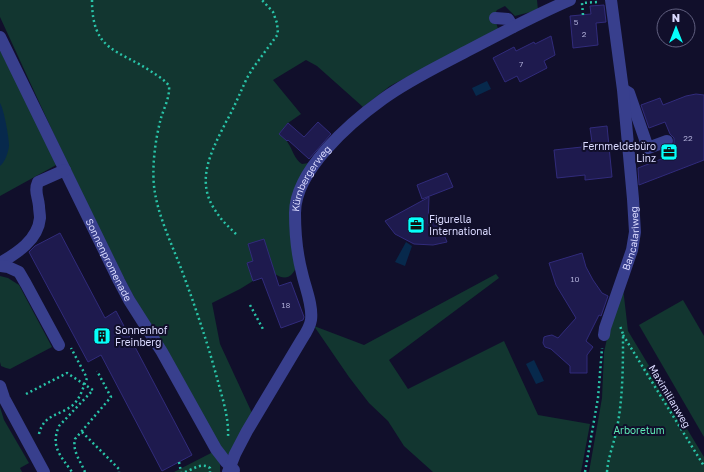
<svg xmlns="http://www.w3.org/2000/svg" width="704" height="472" viewBox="0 0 704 472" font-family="'Golos Text',sans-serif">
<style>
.green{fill:#123630}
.water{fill:#07294c}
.building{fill:#1e1a4e;stroke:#312b7b}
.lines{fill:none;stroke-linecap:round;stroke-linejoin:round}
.path{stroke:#29c4a8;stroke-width:2.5;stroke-dasharray:2 3;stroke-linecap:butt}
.minor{stroke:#383f8d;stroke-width:12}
.labels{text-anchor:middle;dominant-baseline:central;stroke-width:4;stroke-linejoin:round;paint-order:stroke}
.number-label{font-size:8px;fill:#abaad3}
.poi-label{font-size:10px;fill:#dadaff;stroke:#110f2b;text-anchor:start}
.street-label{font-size:10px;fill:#dadaff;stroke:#110f2b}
.park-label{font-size:10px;fill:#5de8b4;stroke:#110f2b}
</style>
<rect width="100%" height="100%" fill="#110f2b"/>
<g class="green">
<path d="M0 0H537L538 10 515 16 505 6 497 10 494 15 498 29 390 86 363 107 317 66 306 60 273 80 301 114 288 123 279 134C282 137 286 139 288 143 293 150 294 159 302 164L309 163 300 177 297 266C292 277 286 281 275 274L253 281 240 289 212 303 220 344 252 413 230 453 228 455 224 454 134 297 118 267 57 141 0 17Z"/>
<path d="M0 50 58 164 0 196Z"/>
<path d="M496 274 499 278 389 360 408 389 504 341 538 415 590 424 581 472H433L404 446 388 421 369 403 349 377 314 326 364 345Z"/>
<path d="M0 276 8 278 19 285 52 347 10 369 6 368 1 366 0 362Z"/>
<path d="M623 288 628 331 704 457V472H589L602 398 604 352 611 321Z"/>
<path d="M683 300 704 336V437L639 325Z"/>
<path d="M0 407 4 420 29 463 20 468 22 472H0Z"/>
<path d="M213 452 220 464V472H174Z"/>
</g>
<g class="water">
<path d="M487 81 491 89 476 96 472 88Z"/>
<path d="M0 103C4 109 9 138 9 146 8 153 5 162 0 166Z"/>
<path d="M406 242 412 246 405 266 395 262Z"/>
<path d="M534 360 544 381 536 384 526 364Z"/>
</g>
<g class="building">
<path d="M604 5 606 22 596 23 598 45 573 48 570 16 591 14 590 6Z"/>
<path d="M551 36 555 55 544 61 547 68 520 82 517 76 505 82 493 58 514 47 516 51 534 42 535 44Z"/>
<path d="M696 94 704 95V160L639 185 638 168 677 153 674 144V138L670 134 665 122 649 128 641 105 660 98 663 105 686 96Z"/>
<path d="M318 122 331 134 309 159 288 140 287 141 279 134 288 123 304 137Z"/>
<path d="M607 126 612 177 585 180V175L557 178 554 150 582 147V143L592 142 590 128Z"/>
<path d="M447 173 453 187 422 199 417 185Z"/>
<path d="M429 197 428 224 438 220 447 242 433 245 414 244 395 234 385 221Z"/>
<path d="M60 233 105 318 116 311 192 455 162 471 101 355 88 362 29 252 35 246Z"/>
<path d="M264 239 279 286 291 282 304 317 303 320 281 328 262 278 253 281 247 263 253 261 248 244Z"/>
<path d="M582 253 586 267 593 280 602 293 608 296 601 316 599 315 586 341 593 347 587 355V373H570V366L551 349 545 347 543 343 544 337 547 336 552 335 558 338 576 318 556 285 549 263Z"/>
</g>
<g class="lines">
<g class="path">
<path d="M92 0C92 52 118 49 152 72 158 76 165 80 169 86 170 97 164 108 161 118 155 140 151 171 155 193 159 218 173 247 182 271 195 306 207 341 217 378 222 397 229 417 228 437"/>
<path d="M583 15 582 3 597 2"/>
<path d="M236 234C229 227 222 221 217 213 194 182 211 152 226 122 234 108 240 93 247 78L253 68 278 34 277 23 273 12 262 0"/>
<path d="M250 305 264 331"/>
<path d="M623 335 704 466"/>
<path d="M26 394 67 373 93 390 59 426C50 447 61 456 72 472"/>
<path d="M82 432 119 469V472"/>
<path d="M39 434C44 413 61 416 74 404 81 397 83 387 87 378L71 348"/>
<path d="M179 462 181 472"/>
<path d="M85 472C81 462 72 451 75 439L111 397 97 371"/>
<path d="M185 472C194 469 202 462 210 468V472"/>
<path d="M585 472 598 398 602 348"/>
<path d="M607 472C608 458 613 446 616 433 623 400 623 367 623 334L620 326"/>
</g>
<g class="minor">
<path d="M495 18 508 19 513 27"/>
<path id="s1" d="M0 37 119 281 129 300 162 352 216 449 226 462 234 470"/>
<path d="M624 90 629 93 648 148 667 141"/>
<path d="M0 263C17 253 38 240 40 218 40 214 39 210 39 206 38 196 34 191 38 182L65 170"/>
<path d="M0 266 8 267 19 272 26 284 59 345"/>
<path id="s2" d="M604 335 605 328 632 250 635 232 633 199 623 90 611 0"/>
<path d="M0 386 4 398 44 472"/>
<path id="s3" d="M228 472 235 454 247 431 302 339C306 333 310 327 311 320 313 305 305 287 302 273 297 254 295 232 295 213 295 170 351 122 383 99 409 80 439 66 467 51 501 33 535 15 570 0"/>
</g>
</g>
<defs>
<g id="office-square" transform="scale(0.9)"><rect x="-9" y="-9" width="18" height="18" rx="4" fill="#06fffa" stroke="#110f2b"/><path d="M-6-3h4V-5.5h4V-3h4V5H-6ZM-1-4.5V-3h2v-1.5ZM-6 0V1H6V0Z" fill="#111"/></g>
<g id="building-square" transform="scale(0.9)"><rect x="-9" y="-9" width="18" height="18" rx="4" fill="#06fffa" stroke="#110f2b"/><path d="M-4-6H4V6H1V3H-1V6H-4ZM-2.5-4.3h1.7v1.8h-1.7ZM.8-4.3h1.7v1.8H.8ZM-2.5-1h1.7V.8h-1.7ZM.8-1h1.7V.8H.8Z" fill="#111"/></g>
</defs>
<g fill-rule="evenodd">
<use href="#office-square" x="669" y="152"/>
<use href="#office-square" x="416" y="225"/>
<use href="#building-square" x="102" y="336"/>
</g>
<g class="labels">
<g class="number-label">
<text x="576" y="22">5</text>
<text x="584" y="34">2</text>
<text x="521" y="64">7</text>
<text x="688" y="138">22</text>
<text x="575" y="279">10</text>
<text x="286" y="305">18</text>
</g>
<g class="poi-label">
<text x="656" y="146" text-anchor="end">Fernmeldebüro<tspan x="656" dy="12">Linz</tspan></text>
<text x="429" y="219">Figurella<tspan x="429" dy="12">International</tspan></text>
<text x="115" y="330">Sonnenhof<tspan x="115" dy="12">Freinberg</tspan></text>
</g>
<g class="street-label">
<text stroke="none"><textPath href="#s3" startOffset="321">Kürnbergerweg</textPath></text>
<text stroke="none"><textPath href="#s2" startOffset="101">Bancalariweg</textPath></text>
<text stroke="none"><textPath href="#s1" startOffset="248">Sonnenpromenade</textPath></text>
<text transform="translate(670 396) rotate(59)">Maximilianweg</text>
</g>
<g class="park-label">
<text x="639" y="430">Arboretum</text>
</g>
</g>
<g transform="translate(676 28)"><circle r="19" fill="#110f2b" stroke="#616080"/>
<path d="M0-3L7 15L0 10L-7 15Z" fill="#06fffa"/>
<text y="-6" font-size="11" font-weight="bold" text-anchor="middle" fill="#dadaff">N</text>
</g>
</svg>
